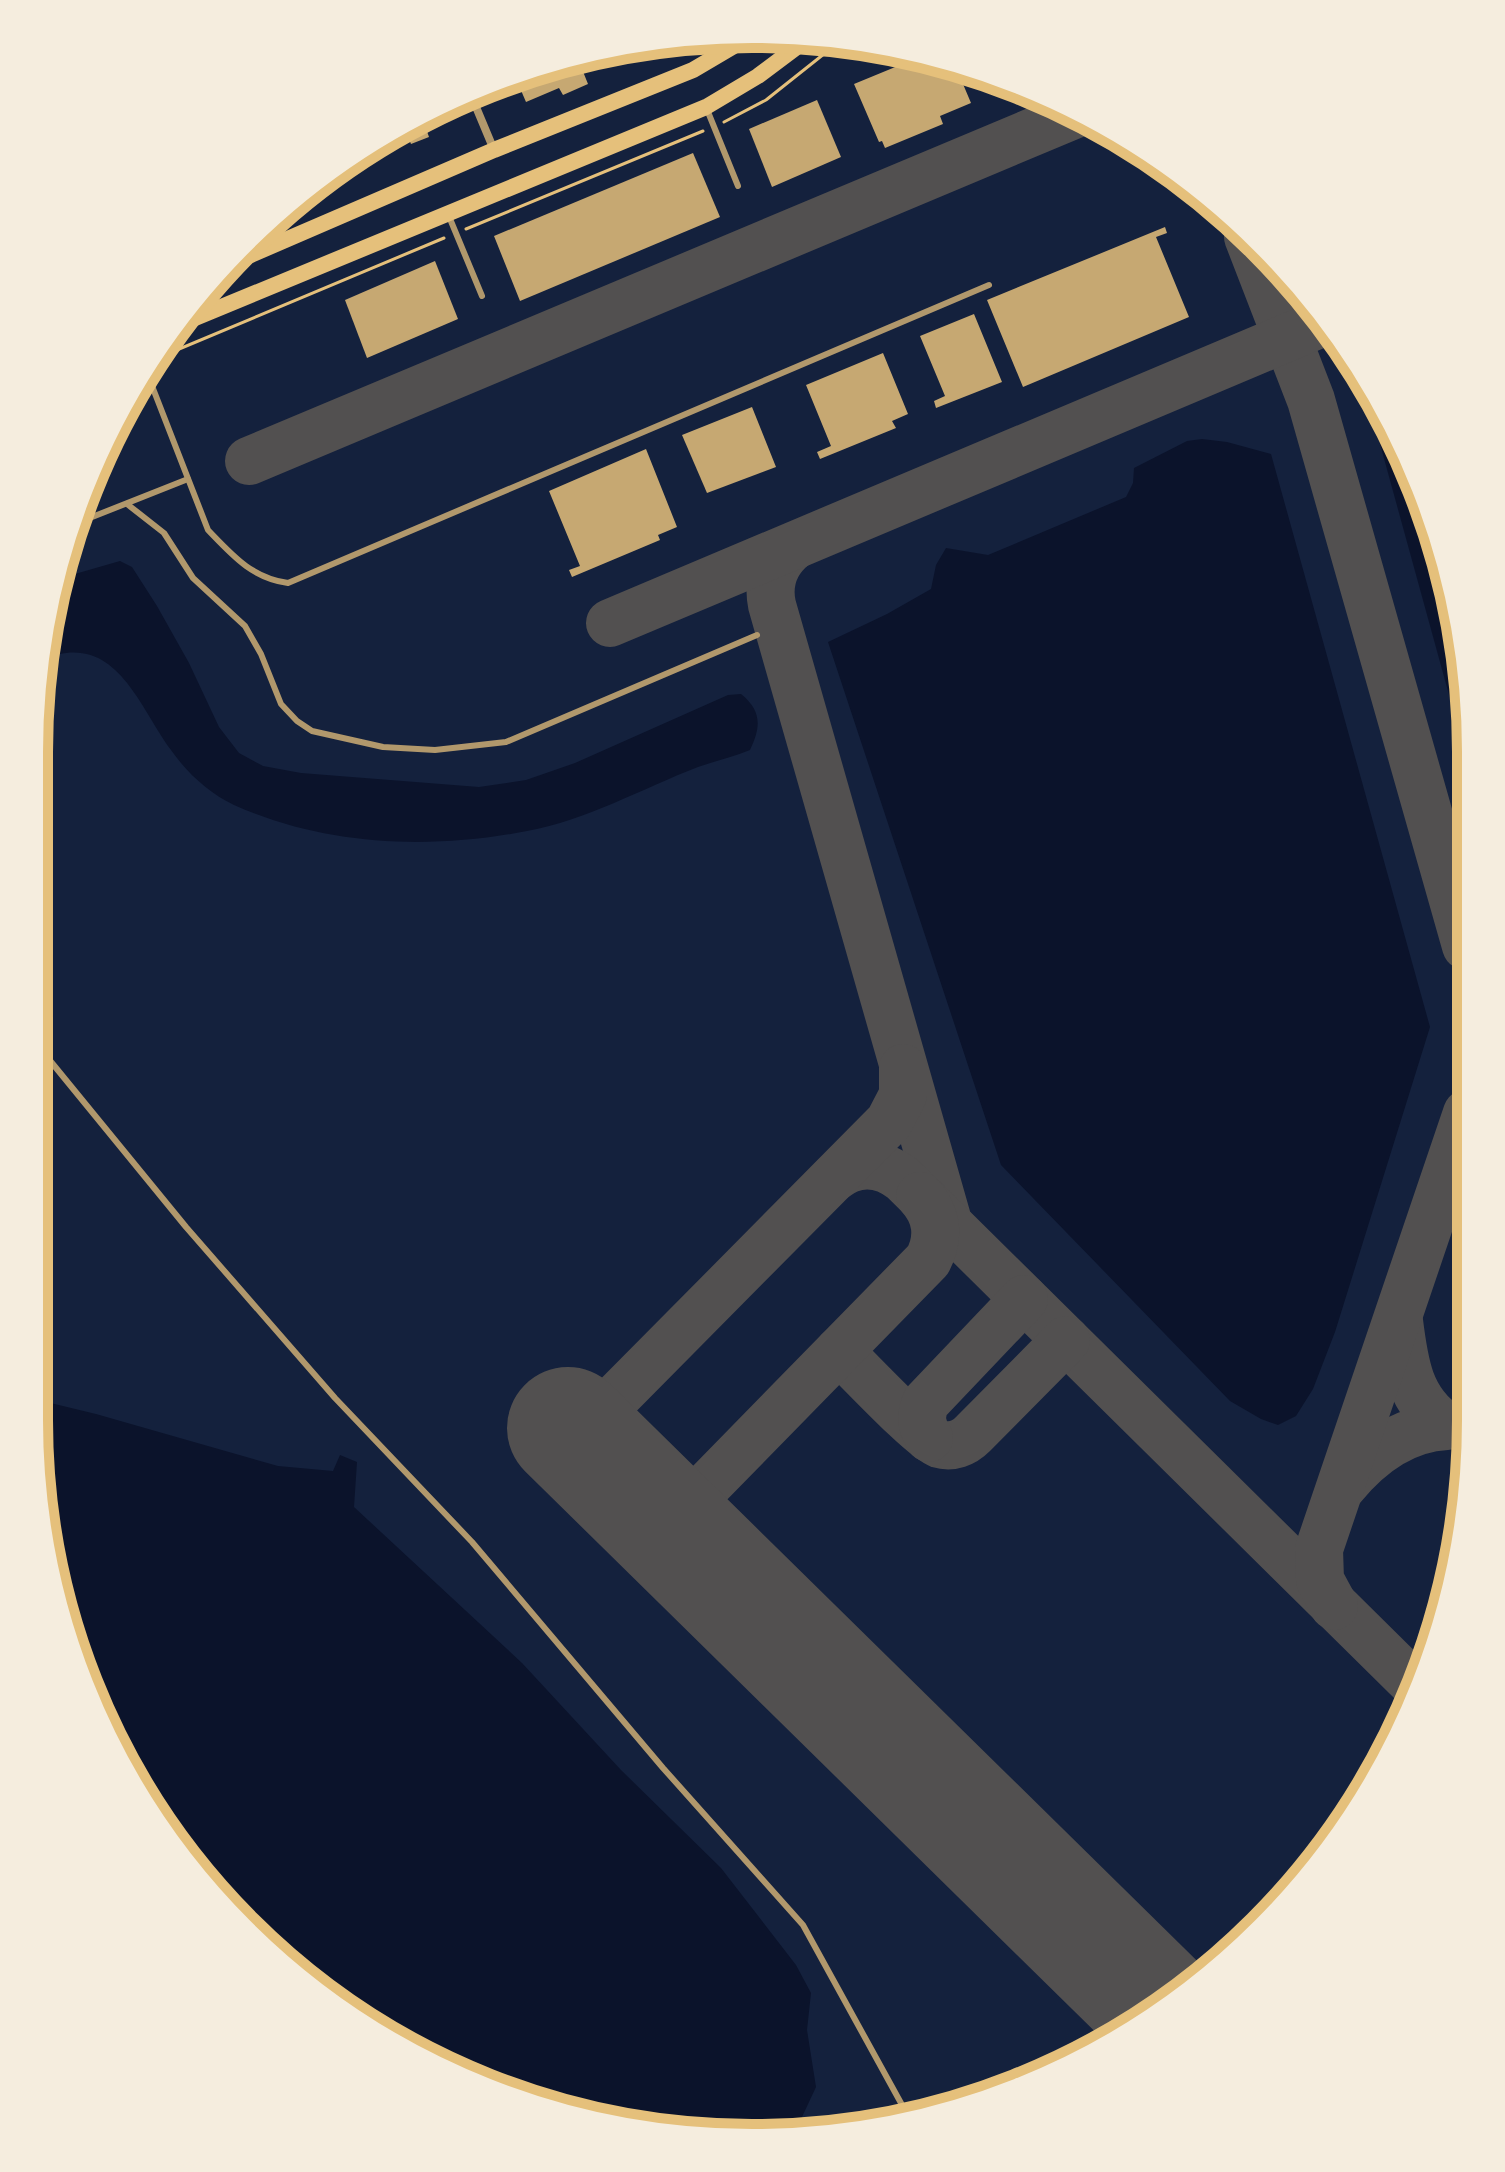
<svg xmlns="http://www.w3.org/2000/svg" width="1505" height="2172" viewBox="0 0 1505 2172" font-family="Manrope,sans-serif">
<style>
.water{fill:#0b132b}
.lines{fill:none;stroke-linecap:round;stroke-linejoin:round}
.taxiway{stroke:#525050;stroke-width:48}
.runway{stroke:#525050;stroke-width:122}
.building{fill:#c6a872}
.path{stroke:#e5c07b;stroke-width:3}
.service{stroke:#b1986c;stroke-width:6}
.minor{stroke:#b1986c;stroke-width:8}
.secondary{stroke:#e5c07b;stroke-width:16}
.rim{fill:none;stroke:#e5c07b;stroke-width:10}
</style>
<rect width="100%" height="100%" fill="#14213d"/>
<g class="water">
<path d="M1379 408 1397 435 1465 658V753L1374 422Z"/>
<path d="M1202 439 1227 442 1271 454 1430 1027 1335 1332 1313 1389 1296 1416 1278 1425 1261 1419 1230 1401 1001 1165 828 642 887 614 931 589 936 565 946 548 988 555 1126 497 1133 483 1134 468 1187 441Z"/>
<path d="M120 561 132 567 157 606 189 663 219 727 239 753 263 766 301 773 479 787 526 780 575 763 728 695 741 694C762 711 761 727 750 750 733 757 715 761 698 767 641 789 587 820 527 831 430 850 326 846 234 805 209 793 187 773 171 750 137 703 115 630 43 659L48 612 61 578Z"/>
<path d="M34 1399 96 1414 278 1466 333 1471 340 1455 357 1462 354 1507 522 1663 621 1770 721 1868 796 1965 811 1993 807 2030 816 2087 795 2132H659L477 2083 279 1960 155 1818 59 1606 34 1420Z"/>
</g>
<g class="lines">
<g class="taxiway">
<path d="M1248 237 1311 400 1466 946"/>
<path d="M249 461 1078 113"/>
<path d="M794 546C775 561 767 581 772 605L947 1218"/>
<path d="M610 623 1322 323"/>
<path d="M834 1178C856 1160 881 1162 903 1179L1416 1686"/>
<path d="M839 1351C857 1368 922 1438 939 1444 952 1448 964 1443 973 1434L1066 1340"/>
<path d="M577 1437 889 1122 903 1095V1068"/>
<path d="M929 1438C921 1426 920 1415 926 1402L1024 1299"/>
<path d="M1342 1487C1369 1454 1404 1428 1447 1426 1409 1402 1404 1362 1399 1321"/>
<path d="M701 1559C692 1534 686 1515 702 1491L928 1260C940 1237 937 1215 920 1196"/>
<path d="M1334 1606 1320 1580 1319 1549 1467 1113"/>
</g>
<path class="runway" d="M568 1428 1156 2006"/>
</g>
<g class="building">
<path d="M922 56 955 65 971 103 940 116 943 124 885 148 882 141 879 142 854 84Z"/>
<path d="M578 59 588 84 563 95 559 88 526 102 517 81 559 63Z"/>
<path d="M817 100 841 157 772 187 749 129Z"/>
<path d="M422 117 429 137 411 144 407 134 401 136 398 128Z"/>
<path d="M395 129 400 140 370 152 368 148Z"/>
<path d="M693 153 720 217 520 301 494 236Z"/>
<path d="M1165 227 1167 233 1156 237 1189 317 1023 387 987 300Z"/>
<path d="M435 261 458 319 367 358 345 300Z"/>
<path d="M974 314 1002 382 936 408 934 401 945 396 920 336Z"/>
<path d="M883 353 908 414 892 421 896 428 820 459 817 452 831 446 806 385Z"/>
<path d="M752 407 776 467 707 493 682 435Z"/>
<path d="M646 449 677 527 658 535 660 540 572 577 569 570 580 566 549 491Z"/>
</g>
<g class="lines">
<g class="path">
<path d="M724 122 766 100 839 42"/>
<path d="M466 229 703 131"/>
<path d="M160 357 444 238"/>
</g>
<g class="service">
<path d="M706 107 738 186"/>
<path d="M448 214 482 296"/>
<path d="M147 373 208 530C233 556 252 578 288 583L989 285"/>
<path d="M127 504 164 533 193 578 245 626 261 654 281 704 297 721 312 731 383 747 435 750 506 742 757 635"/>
<path d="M82 521 188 479"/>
<path d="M34 1041 186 1227 335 1398 472 1542 663 1768 803 1925 907 2114"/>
</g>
<path class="minor" d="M471 95 494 150"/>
<g class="secondary">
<path d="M239 260 494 150 693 70 749 37"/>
<path d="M190 320 706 107 758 76 810 37"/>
</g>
</g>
<path d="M0 0H1505V2172H0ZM752 48H753A704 704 0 0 1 1457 752V1420A704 704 0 0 1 753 2124H752A704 704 0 0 1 48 1420V752A704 704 0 0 1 752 48Z" fill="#f5edde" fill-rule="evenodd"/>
<path class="rim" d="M752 48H753A704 704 0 0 1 1457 752V1420A704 704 0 0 1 753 2124H752A704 704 0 0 1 48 1420V752A704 704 0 0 1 752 48Z"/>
</svg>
